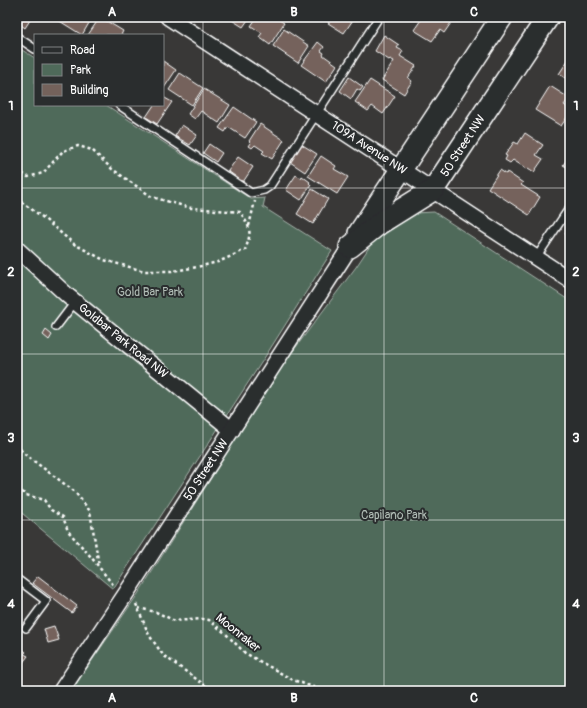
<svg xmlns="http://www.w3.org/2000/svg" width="587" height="708" viewBox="0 0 587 708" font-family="Pangolin,sans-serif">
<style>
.green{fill:#4f6a5a;stroke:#a7b4ac}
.building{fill:#74625b;stroke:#fff}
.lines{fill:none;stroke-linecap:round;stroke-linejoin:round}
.lane-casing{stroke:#fff;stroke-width:10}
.street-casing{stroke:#fff;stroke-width:18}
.secondary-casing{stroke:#fff;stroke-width:24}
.path{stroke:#fff;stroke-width:2.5;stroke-dasharray:3 3;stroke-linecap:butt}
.lane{stroke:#2a2d2e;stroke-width:7}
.street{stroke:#2a2d2e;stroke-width:15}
.secondary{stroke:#2a2d2e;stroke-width:21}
.grid{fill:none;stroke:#fff;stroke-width:1;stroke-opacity:0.55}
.labels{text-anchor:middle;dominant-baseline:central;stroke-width:4;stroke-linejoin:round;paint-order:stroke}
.street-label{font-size:12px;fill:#fff;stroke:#2a2d2e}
.park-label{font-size:12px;fill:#b0bcb5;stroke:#2a2d2e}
.neatline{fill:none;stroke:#fff;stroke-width:1.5}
.grid-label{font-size:13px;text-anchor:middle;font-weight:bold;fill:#fff}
</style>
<rect width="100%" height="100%" fill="#393837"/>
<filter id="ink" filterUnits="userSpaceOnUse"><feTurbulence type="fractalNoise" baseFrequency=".025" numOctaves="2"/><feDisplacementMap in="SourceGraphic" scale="8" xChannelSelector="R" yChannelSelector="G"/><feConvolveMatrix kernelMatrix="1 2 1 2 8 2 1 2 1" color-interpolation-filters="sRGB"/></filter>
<g filter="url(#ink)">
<g class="green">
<path d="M17 47 35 58V105H106L251 199 265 198 263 207 332 251 263 360 113 589 17 509Z"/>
<path d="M434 212 570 301V691H71L138 594 281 367 356 267 372 243 415 213Z"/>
</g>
<g class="building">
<path d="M18 17H32L25 28 17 22Z"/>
<path d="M59 17H90L92 18 82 35 58 20Z"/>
<path d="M100 17 123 31 121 35H88Z"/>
<path d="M227 17H250L243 27Z"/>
<path d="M257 17H275L284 23 270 45 259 37 262 33 251 26Z"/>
<path d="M332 17H355L344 33 328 23Z"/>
<path d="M423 17H448L453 20 444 33 440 30 432 41 414 30Z"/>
<path d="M284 29 309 46 298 63 273 46Z"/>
<path d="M384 35 399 45 397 48 403 51 400 56 416 66 408 78 412 81 404 94 382 80 394 61 390 59 389 60 375 51Z"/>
<path d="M318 42 324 47 321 51 324 53 323 55 337 65 326 82 301 65Z"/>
<path d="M570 57V81L559 74Z"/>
<path d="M163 61 176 70 164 88 163 87Z"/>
<path d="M180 73 203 88 192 105 169 90Z"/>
<path d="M349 77 363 87 360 91 357 89 351 99 340 91Z"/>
<path d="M370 80 395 96 383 114 372 106 368 111 355 102Z"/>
<path d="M550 86 569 98 564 105 570 109V113L561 126 535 110Z"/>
<path d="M204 89 230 105 219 123 201 111 195 119 188 114Z"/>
<path d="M163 97 172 102 157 124 146 117 154 105H163Z"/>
<path d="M234 107 256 122 245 138 228 127 225 132 219 128Z"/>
<path d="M260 124 284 140 272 159 262 153 264 151 255 145 252 148 249 146 251 143 249 141Z"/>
<path d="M182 125 197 135 190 145 175 136Z"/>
<path d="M525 133 543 145 536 155 543 159 534 172 528 168 527 169 513 160 510 163 505 160 507 156 505 155 514 142 518 144Z"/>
<path d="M209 144 222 153 216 162 203 153Z"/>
<path d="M301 144 317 154 305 172 290 162Z"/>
<path d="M570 155V169L563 165Z"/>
<path d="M321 156 336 166 334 169 348 177 337 194 308 176Z"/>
<path d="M238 157 253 167 243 182 228 171Z"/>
<path d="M500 170 506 174 507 172 523 183 521 185 540 197 529 215 488 188Z"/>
<path d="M296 175 301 178 302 176 310 182 309 183 311 185 301 200 286 190Z"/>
<path d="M312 189 328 199 313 224 297 214Z"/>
<path d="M570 227V237L565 234Z"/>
<path d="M46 330 52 335 49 340 43 335Z"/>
<path d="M38 576 77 606 72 613 32 583Z"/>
<path d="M54 626 59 640 48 643 44 629Z"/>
<path d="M17 648 19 650 21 648 26 652 24 654 28 656 17 670Z"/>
</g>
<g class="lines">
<g class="lane-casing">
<g id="lane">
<path d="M17 37 35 49"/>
<path d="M119 105 251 193 264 190 270 186 379 17"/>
<path d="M536 258 570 207"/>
<path d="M56 327 75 302"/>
<path d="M17 579 46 601 26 628"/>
</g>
</g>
<g class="street-casing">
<g id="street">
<path d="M168 17 570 280"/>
<path d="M17 249 68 296 232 430"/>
<path d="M61 691 125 595 350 247"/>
</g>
</g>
<g class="secondary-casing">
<g id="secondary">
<path d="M359 233 502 17"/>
<path d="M350 247 380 223 433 190 548 17"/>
</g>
</g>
<g class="path">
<path d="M17 170 28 177 43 173 63 151 78 146 92 150 112 169 152 197 191 208 240 212C251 228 252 232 245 250L218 262 197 267 173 271H144L104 260 74 244 41 216 17 199"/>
<path d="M249 226 255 201"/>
<path d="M17 444 23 453 74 491 90 511 99 566"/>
<path d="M17 488 26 495 44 500 51 510 63 517 68 531 91 557 114 586"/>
<path d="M136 604 149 635 163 655 213 691"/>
<path d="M138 608 156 612 175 621 202 619 209 620 225 633 245 653 293 680 319 689 322 691"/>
</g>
<use href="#lane" class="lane"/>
<use href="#street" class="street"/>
<use href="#secondary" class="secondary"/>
</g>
</g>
<path class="grid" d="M203 17V691M384 17V691M17 188H570M17 354H570M17 520H570"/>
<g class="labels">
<g class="street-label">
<text transform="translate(463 146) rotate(-57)">50 Street NW</text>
<text transform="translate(369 148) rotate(33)">109A Avenue NW</text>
<text transform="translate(123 341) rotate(39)">Goldbar Park Road NW</text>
<text transform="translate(206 470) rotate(-57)">50 Street NW</text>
<text transform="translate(238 633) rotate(39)">Moonraker</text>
</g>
<g class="park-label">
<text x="150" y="292">Gold Bar Park</text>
<text x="394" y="515">Capilano Park</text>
</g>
</g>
<rect width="587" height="708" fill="none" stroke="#2a2d2e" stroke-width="44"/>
<rect x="34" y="34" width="130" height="72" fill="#2a2d2e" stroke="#7f8182"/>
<rect x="42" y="47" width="20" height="6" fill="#2a2d2e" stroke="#7f8182"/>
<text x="70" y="54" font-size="12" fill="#ffffff">Road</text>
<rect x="42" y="64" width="20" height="12" fill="#4f6a5a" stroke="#7f8182"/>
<text x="70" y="74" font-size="12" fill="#ffffff">Park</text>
<rect x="42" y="84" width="20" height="12" fill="#74625b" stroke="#7f8182"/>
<text x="70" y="94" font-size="12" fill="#ffffff">Building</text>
<rect x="22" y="22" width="543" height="664" class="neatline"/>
<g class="grid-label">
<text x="112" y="16">A</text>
<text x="294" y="16">B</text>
<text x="474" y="16">C</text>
<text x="11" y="110">1</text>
<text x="576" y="110">1</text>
<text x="11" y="276">2</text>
<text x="576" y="276">2</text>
<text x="11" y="442">3</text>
<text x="576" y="442">3</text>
<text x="11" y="608">4</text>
<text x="576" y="608">4</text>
<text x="112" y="702">A</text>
<text x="294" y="702">B</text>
<text x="474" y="702">C</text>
</g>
</svg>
